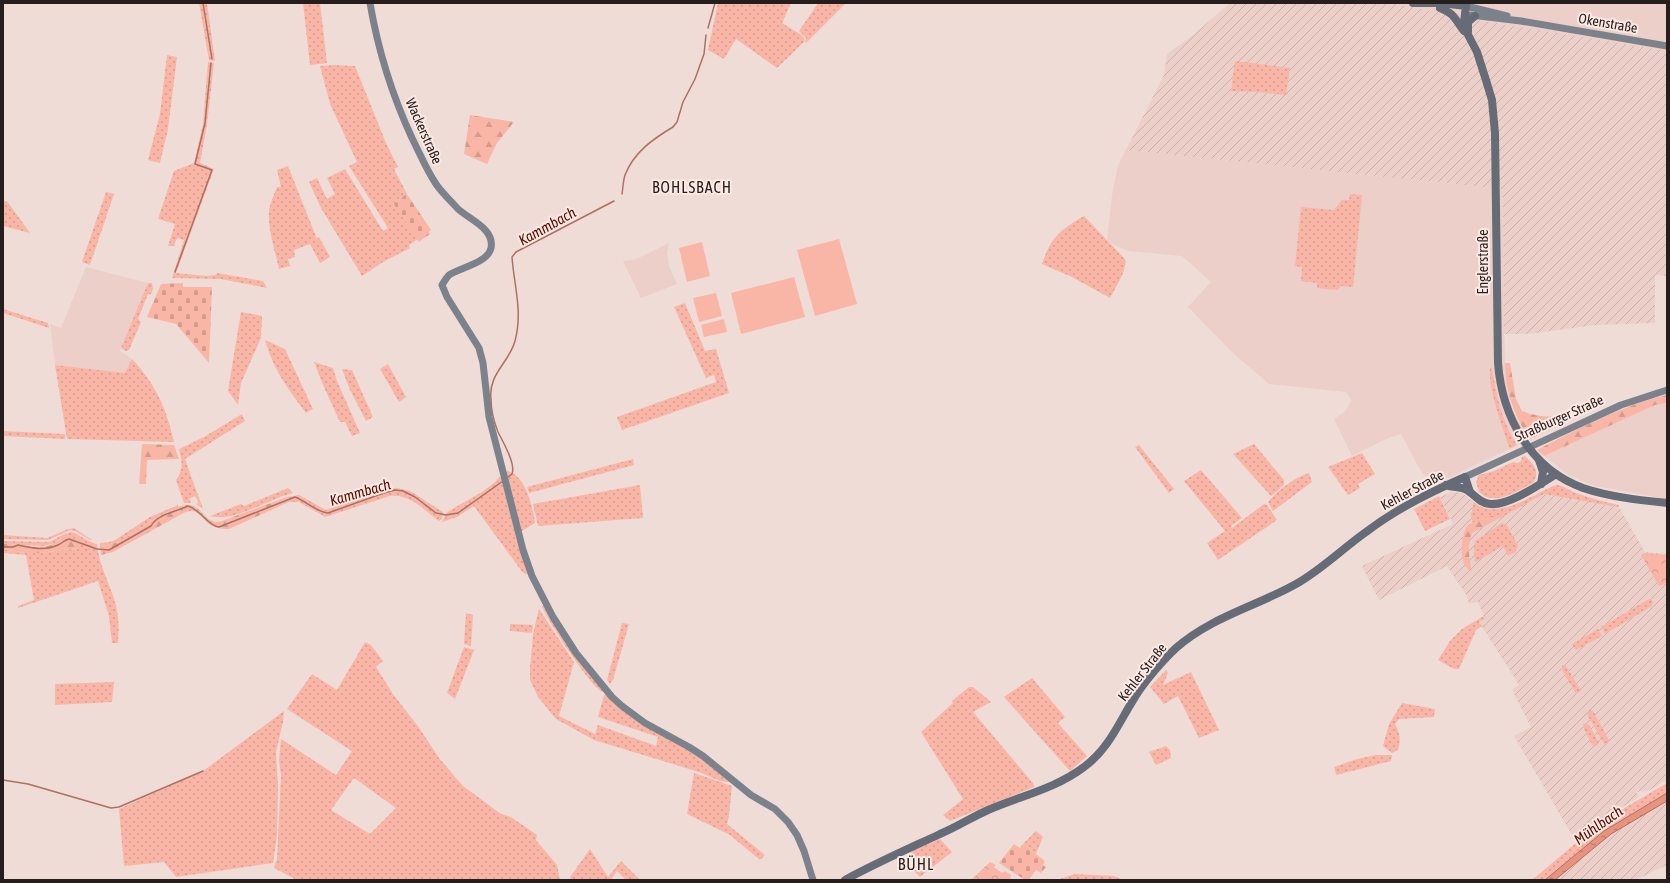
<svg xmlns="http://www.w3.org/2000/svg" width="1670" height="883" viewBox="0 0 1670 883" font-family="'Asap Condensed',sans-serif">
<style>
.built{fill:#ebcfc8}
.industrial{fill:url(#industrial-furrows)}
.grass{fill:url(#grass-dots);fill-rule:evenodd}
.forest{fill:url(#forest-firs)}
.cemetery{fill:url(#cemetery-stones)}
.park{fill:url(#park-crowns)}
.pitch{fill:#f9b6a6}
.water{fill:url(#water-ripples);stroke:#ae7061}
.lines{fill:none;stroke-linecap:round;stroke-linejoin:round}
.stream{stroke:#ae7061;stroke-width:1.5}
.secondary{stroke:#7c828b;stroke-width:7}
.primary{stroke:#656c77;stroke-width:8}
.labels{text-anchor:middle;dominant-baseline:central;stroke-width:4;stroke-linejoin:round;paint-order:stroke}
.street-label{font-size:14px;fill:#251e1c;stroke:#fde9e4}
.water-label{font-size:15px;font-style:italic;fill:#580c00;stroke:#fde9e4}
.quarter-label{font-size:16px;letter-spacing:1px;fill:#251e1c;stroke:#fde9e4}
</style>
<defs>
<pattern id="industrial-furrows" width="10" height="10" patternUnits="userSpaceOnUse"><rect width="10" height="10" fill="#ebcfc8"/><path d="M-1 1l2-2M0 10L10 0M9 11l2-2" fill="none" stroke="#c9b1ab"/></pattern>
<pattern id="grass-dots" width="8" height="8" patternUnits="userSpaceOnUse"><rect width="8" height="8" fill="#f9b6a6"/><path d="M2 2h.1M6 6h.1" fill="none" stroke="#d59c8e" stroke-width="1.8" stroke-linecap="round"/></pattern>
<pattern id="forest-firs" width="22" height="20" patternUnits="userSpaceOnUse"><rect width="22" height="20" fill="#f9b6a6"/><path d="M5 1l3.5 6h-7zM16 11l3.5 6h-7z" fill="#d59c8e"/></pattern>
<pattern id="cemetery-stones" width="16" height="16" patternUnits="userSpaceOnUse"><rect width="16" height="16" fill="#f9b6a6"/><path d="M2 7V4a2 2 0 0 1 4 0v3zM10 15v-3a2 2 0 0 1 4 0v3z" fill="#d59c8e"/></pattern>
<pattern id="park-crowns" width="20" height="18" patternUnits="userSpaceOnUse"><rect width="20" height="18" fill="#f9b6a6"/><path d="M2 6a3 3 0 1 1 6 0M12 15a3 3 0 1 1 6 0" fill="none" stroke="#d59c8e"/></pattern>
<pattern id="water-ripples" width="26" height="14" patternUnits="userSpaceOnUse"><rect width="26" height="14" fill="#e9937e"/><path d="M2 4q2-2 4 0t4 0M15 11q2-2 4 0t4 0" fill="none" stroke="#bd7766"/></pattern>
</defs>
<rect width="100%" height="100%" fill="#f0dcd7"/>
<g class="built">
<path d="M1391 3H1667V51L1484 21Z"/>
<path d="M1126 150 1503 189 1505 374 1508 392 1513 411 1521 426 1530 439 1442 481 1424 475 1419 468 1401 434 1388 438 1352 456 1334 419 1343 413 1348 407 1351 400 1346 392 1269 384 1234 354 1188 307 1211 282 1182 256 1128 251 1107 241 1112 195 1118 165Z"/>
<path d="M669 243 667 253 669 266 677 284 641 298 623 261 634 260Z"/>
<path d="M86 267 148 283 120 351 132 359 125 374 55 365 50 324 61 328Z"/>
<path d="M1667 403V499L1595 486 1569 475 1544 456 1655 405Z"/>
</g>
<g class="industrial">
<path d="M1230 3H1391L1484 21 1667 51V276L1655 275V323L1595 325 1529 334H1504L1503 189 1126 150 1164 75 1167 54 1192 36Z"/>
<path d="M1451 492 1462 493 1478 505 1491 509 1509 507 1544 494 1619 507 1645 552 1667 554V780L1648 791 1636 792 1639 797 1594 824 1575 840 1514 736 1531 727 1512 690 1519 685 1479 622 1485 619 1478 602 1469 604 1467 596 1447 566 1379 600 1362 566 1453 524 1440 497Z"/>
<path d="M1667 801V865L1635 880H1555L1611 834Z"/>
</g>
<g class="grass">
<path d="M199 3H207L215 61 209 60Z"/>
<path d="M303 3H320L327 63 310 65Z"/>
<path d="M718 3H791L782 23 803 36 805 41 777 68 736 39 724 59 708 50Z"/>
<path d="M818 3H846L805 44 806 38 799 31Z"/>
<path d="M167 55 177 57 168 129 160 163 148 160 160 114Z"/>
<path d="M1235 61 1290 68 1286 95 1257 92 1231 91Z"/>
<path d="M208 62 214 63 207 124 200 163 214 169 176 273C189 274 202 277 216 275L217 273 263 281 267 288 221 279 172 278 184 240 177 238 174 246H168L175 224 158 219 174 171 194 163 203 124Z"/>
<path d="M334 65 355 66 386 143 398 167 394 169 407 194 393 203 418 239 409 245 410 248 383 262 362 276 321 208 309 182 317 178 327 199 335 194 327 178 345 169 383 231 388 228 349 166 357 162 330 104 320 66Z"/>
<path d="M288 166 317 239 319 237 330 257 320 263 310 244 294 250 295 257 288 259 290 266 279 269C275 251 268 230 269 211 270 203 274 195 277 187H281L277 170Z"/>
<path d="M106 192 114 194 90 265 82 262Z"/>
<path d="M1350 194 1362 195 1353 287 1341 286 1337 290 1317 288V283L1301 281 1302 267 1295 266 1301 207 1334 210 1342 200H1349Z"/>
<path d="M3 201H7L30 233 3 226Z"/>
<path d="M1084 216 1125 259C1128 268 1115 289 1110 298L1072 277 1042 264C1051 237 1060 230 1084 216Z"/>
<path d="M148 283H152L153 289 151 294H148L138 319 141 322 129 350 126 351 121 348Z"/>
<path d="M685 303 705 351 716 349 729 393 622 430 617 417 716 382 714 375 706 378 674 307Z"/>
<path d="M3 309 48 323 49 328 3 313Z"/>
<path d="M241 312 262 316 261 338 241 383 238 405 228 391Z"/>
<path d="M265 340 285 349 313 409 306 413C287 387 274 371 265 340Z"/>
<path d="M132 359C156 385 166 407 174 442L67 439 55 365 125 373Z"/>
<path d="M314 362 333 368 337 381 360 433 352 436 345 422H340L323 385Z"/>
<path d="M388 364 406 397 399 402 380 369Z"/>
<path d="M1490 368H1492C1496 396 1502 422 1517 445L1510 449C1503 430 1488 388 1490 368Z"/>
<path d="M342 369 352 370 373 417 366 421 350 390Z"/>
<path d="M242 414 245 421 185 459 203 509 196 504 199 503 195 496 189 499 191 503H184L176 480C184 469 182 461 179 449L204 437Z"/>
<path d="M3 431 65 434V439L3 436Z"/>
<path d="M1254 444 1284 480V485L1271 496 1233 454Z"/>
<path d="M1139 445 1174 489 1169 493 1135 447Z"/>
<path d="M1362 453 1375 474 1358 484 1360 488 1348 495 1328 467Z"/>
<path d="M1525 456C1533 464 1541 471 1533 483 1517 491 1494 507 1479 492L1476 482 1479 475 1494 471 1513 462 1518 463 1521 461 1522 457Z"/>
<path d="M633 459 634 465 529 493 527 487Z"/>
<path d="M1201 470 1242 518 1231 526 1232 528 1264 504 1267 505 1277 520 1218 560 1207 543 1225 531 1184 481Z"/>
<path d="M507 471C525 474 533 507 535 523L520 532 505 474Z"/>
<path d="M1309 473 1312 482 1273 511 1268 502C1278 490 1294 478 1309 473Z"/>
<path d="M499 477H502L529 574 523 573 474 506 457 517 442 522 447 512 482 492 495 482Z"/>
<path d="M640 485 643 518 538 526 533 504Z"/>
<path d="M1556 485C1563 485 1570 491 1576 493 1590 498 1604 502 1619 505L1618 507 1544 494 1498 519 1494 515 1472 523 1471 515 1474 502C1496 523 1534 493 1556 485Z"/>
<path d="M288 488 293 493C268 499 234 523 210 516L241 504 244 506Z"/>
<path d="M397 488 410 491 443 512 442 519 439 521C422 509 411 494 390 496L325 517 299 502H289L287 497 299 495 326 510 382 491Z"/>
<path d="M1439 496 1450 519 1425 531 1414 509Z"/>
<path d="M178 505V507C195 501 198 509 208 519L207 522C196 511 194 507 180 515L176 509C169 512 162 514 156 518 137 529 123 544 100 546V543L110 542 115 540 150 517Z"/>
<path d="M1502 523 1506 524 1518 545 1516 552 1508 556 1503 546 1475 562 1474 547 1475 541Z"/>
<path d="M74 528 92 540H90L75 531 70 530 48 540 3 539V535L47 538 68 529Z"/>
<path d="M71 532C80 534 87 542 97 544 99 567 111 585 116 606 119 618 119 631 118 643H112L109 616 98 581 18 608V606L34 600 26 555 3 553V549L25 553H39L80 548 60 539 55 543 44 546 3 544V541L50 542 64 534Z"/>
<path d="M1649 599 1653 601 1652 606 1605 634 1601 627Z"/>
<path d="M542 606H544L603 691 602 692C591 687 546 619 542 606Z"/>
<path d="M539 609 574 662 559 716 595 734 598 725 656 746 658 737 598 717 604 695 607 694 689 749 729 781V782L720 781 699 772 594 740 556 719 538 697 530 680V668L533 634Z"/>
<path d="M466 613 473 615 471 646 464 644Z"/>
<path d="M1484 616 1485 619 1479 622 1482 626 1476 630 1459 669H1454L1438 660 1450 641 1462 629Z"/>
<path d="M622 623 629 624 613 680 610 684 607 680Z"/>
<path d="M510 624 533 625 532 633 510 631Z"/>
<path d="M1598 629 1602 636 1576 650 1572 644Z"/>
<path d="M365 642 371 645 383 661 376 667 393 694 420 729 439 758 463 786 501 814 511 817 537 835 536 840 557 865 560 880H297L274 868 277 859 281 775 279 760 281 739 336 775 352 751 287 709 312 674 337 690ZM354 778 396 808 370 834 331 810Z"/>
<path d="M464 647 474 650 455 699 447 693Z"/>
<path d="M1563 665 1566 666 1581 691 1576 694 1561 668Z"/>
<path d="M1166 670 1168 673 1163 685 1191 672 1219 730 1199 738 1178 696 1164 704 1150 687Z"/>
<path d="M1032 678 1065 717 1058 723 1087 756 1070 771 1004 697Z"/>
<path d="M114 682 112 702 55 705V684Z"/>
<path d="M969 687H973L991 702 973 712 1033 783 1034 787 950 821 943 815 963 799 921 732 953 703 952 701Z"/>
<path d="M1402 703 1435 709 1434 717 1399 719 1395 724C1400 733 1401 741 1398 750L1392 753 1383 746 1389 724Z"/>
<path d="M1590 710 1593 711 1609 740 1608 744H1604L1588 716 1587 713Z"/>
<path d="M284 711 283 722 276 752 278 787 277 836 273 863 176 877 164 862 124 866 119 809 203 771Z"/>
<path d="M1586 723 1589 725 1599 743 1596 746 1592 745 1583 727V724Z"/>
<path d="M1166 746 1170 750 1171 758 1156 765 1149 752Z"/>
<path d="M1376 755H1392L1391 761 1336 775 1334 767 1357 759Z"/>
<path d="M694 773 732 786 729 816 727 824 765 855 760 860 730 835 687 814Z"/>
<path d="M1667 783V793L1604 831 1545 880H1532L1601 822Z"/>
<path d="M1036 831 1043 837 1036 854 1023 844Z"/>
<path d="M940 839 952 852 920 877 913 870 919 866 910 851Z"/>
<path d="M590 849 608 877 621 861 640 880H626L617 871 611 880H571L570 877Z"/>
<path d="M1075 874 1114 876 1123 880H1056Z"/>
</g>
<g class="forest">
<path d="M470 115 514 122 497 143 487 164 464 154Z"/>
<path d="M1505 363H1510L1516 399 1522 411C1538 418 1552 417 1568 415L1573 419 1530 439C1514 416 1505 391 1505 363Z"/>
<path d="M1667 395V403L1655 405 1544 456 1537 450C1577 429 1623 405 1667 395Z"/>
<path d="M142 444 174 445 179 459 147 460 146 484H139Z"/>
<path d="M1426 482 1429 486C1417 491 1407 501 1394 505L1392 502Z"/>
<path d="M287 497 289 502 229 529C220 529 213 528 207 522L208 519 216 522 222 521Z"/>
<path d="M176 509 180 515 113 552 101 555 100 546C123 544 137 529 156 518 162 514 169 512 176 509Z"/>
<path d="M1494 515 1498 519 1472 533C1467 546 1469 558 1472 571 1458 568 1460 534 1468 525 1469 524 1491 516 1494 515Z"/>
<path d="M65 537 80 540V548L39 553H25L3 549V544C16 543 37 549 48 546 54 544 59 540 65 537Z"/>
</g>
<g class="cemetery">
<path d="M407 194 431 230 429 232 430 234 419 242 393 203Z"/>
<path d="M183 283V287H212L209 363 176 324 147 317 161 284Z"/>
<path d="M1014 844 1020 848 1023 844 1045 861 1043 865 1046 867 1041 873 1036 870 1029 880H1025L999 863Z"/>
</g>
<g class="park">
<path d="M1645 553 1667 555V583L1659 586 1641 555Z"/>
<path d="M990 862 996 865 994 867 1002 873 1005 871 1011 875 1010 880H971Z"/>
</g>
<g class="pitch">
<path d="M839 239 857 304 815 316 797 250Z"/>
<path d="M702 242 710 276 687 282 679 248Z"/>
<path d="M794 277 805 317 741 334 731 293Z"/>
<path d="M716 293 722 316 699 322 693 298Z"/>
<path d="M724 319 727 332 704 337 701 325Z"/>
</g>
<path class="water" d="M1667 793V801L1611 834 1555 880H1545L1604 831Z"/>
<g class="lines">
<g class="stream">
<path d="M203 3 212 59"/>
<path d="M708 28 715 3"/>
<path d="M622 194C623 188 623 181 625 175 634 152 653 139 673 127L677 122 683 102 695 79 704 54 706 35"/>
<path d="M175 272 212 170 195 164 205 123 211 63"/>
<path d="M508 477 512 474C516 464 503 442 498 432 494 422 491 409 491 399 488 374 509 363 515 341 523 311 514 286 512 257L516 252 614 201"/>
<path d="M3 547H13L18 545C32 548 45 551 58 545 63 543 64 540 69 539L97 549 109 550 151 526C157 514 176 512 188 506 201 510 208 526 219 527L295 497C306 501 316 512 328 513L384 493 395 490 403 491 415 497 436 513 446 515 458 513 503 481"/>
<path d="M3 780 28 784 111 808 119 807 203 771"/>
</g>
<g class="secondary">
<path d="M370 3C378 50 392 95 412 138 420 154 426 169 436 184 442 193 451 201 458 209 469 219 495 229 491 248 488 263 459 268 449 275 446 278 444 282 442 285L447 297 479 348 483 363 489 417 523 550 532 576 553 617 576 653 612 697 622 706 645 723 689 747 703 756 751 795 775 809 788 822 797 835 804 851 813 880"/>
<path d="M1466 6 1507 16"/>
<path d="M1471 15 1521 21 1667 46"/>
<path d="M1465 477 1621 405 1667 390"/>
</g>
<g class="primary">
<path d="M1413 3H1441L1466 6 1464 22 1465 29 1477 52 1485 77 1492 100 1495 133 1498 363C1502 416 1530 469 1583 488 1610 497 1639 500 1667 503"/>
<path d="M1440 8C1457 15 1454 19 1464 31"/>
<path d="M1468 31V22L1475 16"/>
<path d="M1539 460 1543 472 1541 484"/>
<path d="M1446 485C1453 488 1460 486 1467 490 1475 495 1479 503 1490 504 1509 506 1540 484 1556 474"/>
<path d="M845 880C876 863 908 849 940 834 957 827 972 817 988 810 1020 796 1055 789 1084 767 1109 749 1119 722 1135 697 1144 682 1163 660 1176 648 1211 617 1257 606 1296 584 1321 570 1342 549 1366 532 1396 509 1430 492 1465 477L1470 492"/>
</g>
</g>
<g class="labels">
<g class="street-label">
<text transform="translate(1608 23) rotate(10)">Okenstraße</text>
<text transform="translate(424 131) rotate(66)">Wackerstraße</text>
<text transform="translate(1483 262) rotate(-90)">Englerstraße</text>
<text transform="translate(1559 418) rotate(-24)">Straßburger Straße</text>
<text transform="translate(1412 490) rotate(-28)">Kehler Straße</text>
<text transform="translate(1142 672) rotate(-52)">Kehler Straße</text>
</g>
<g class="water-label">
<text transform="translate(547 226) rotate(-29)">Kammbach</text>
<text transform="translate(360 492) rotate(-16)">Kammbach</text>
<text transform="translate(1598 825) rotate(-35)">Mühlbach</text>
</g>
<g class="quarter-label">
<text x="692" y="187">BOHLSBACH</text>
<text x="916" y="864">BÜHL</text>
</g>
</g>
<rect width="1670" height="883" fill="none" stroke="#251e1c" stroke-width="8"/>
</svg>
